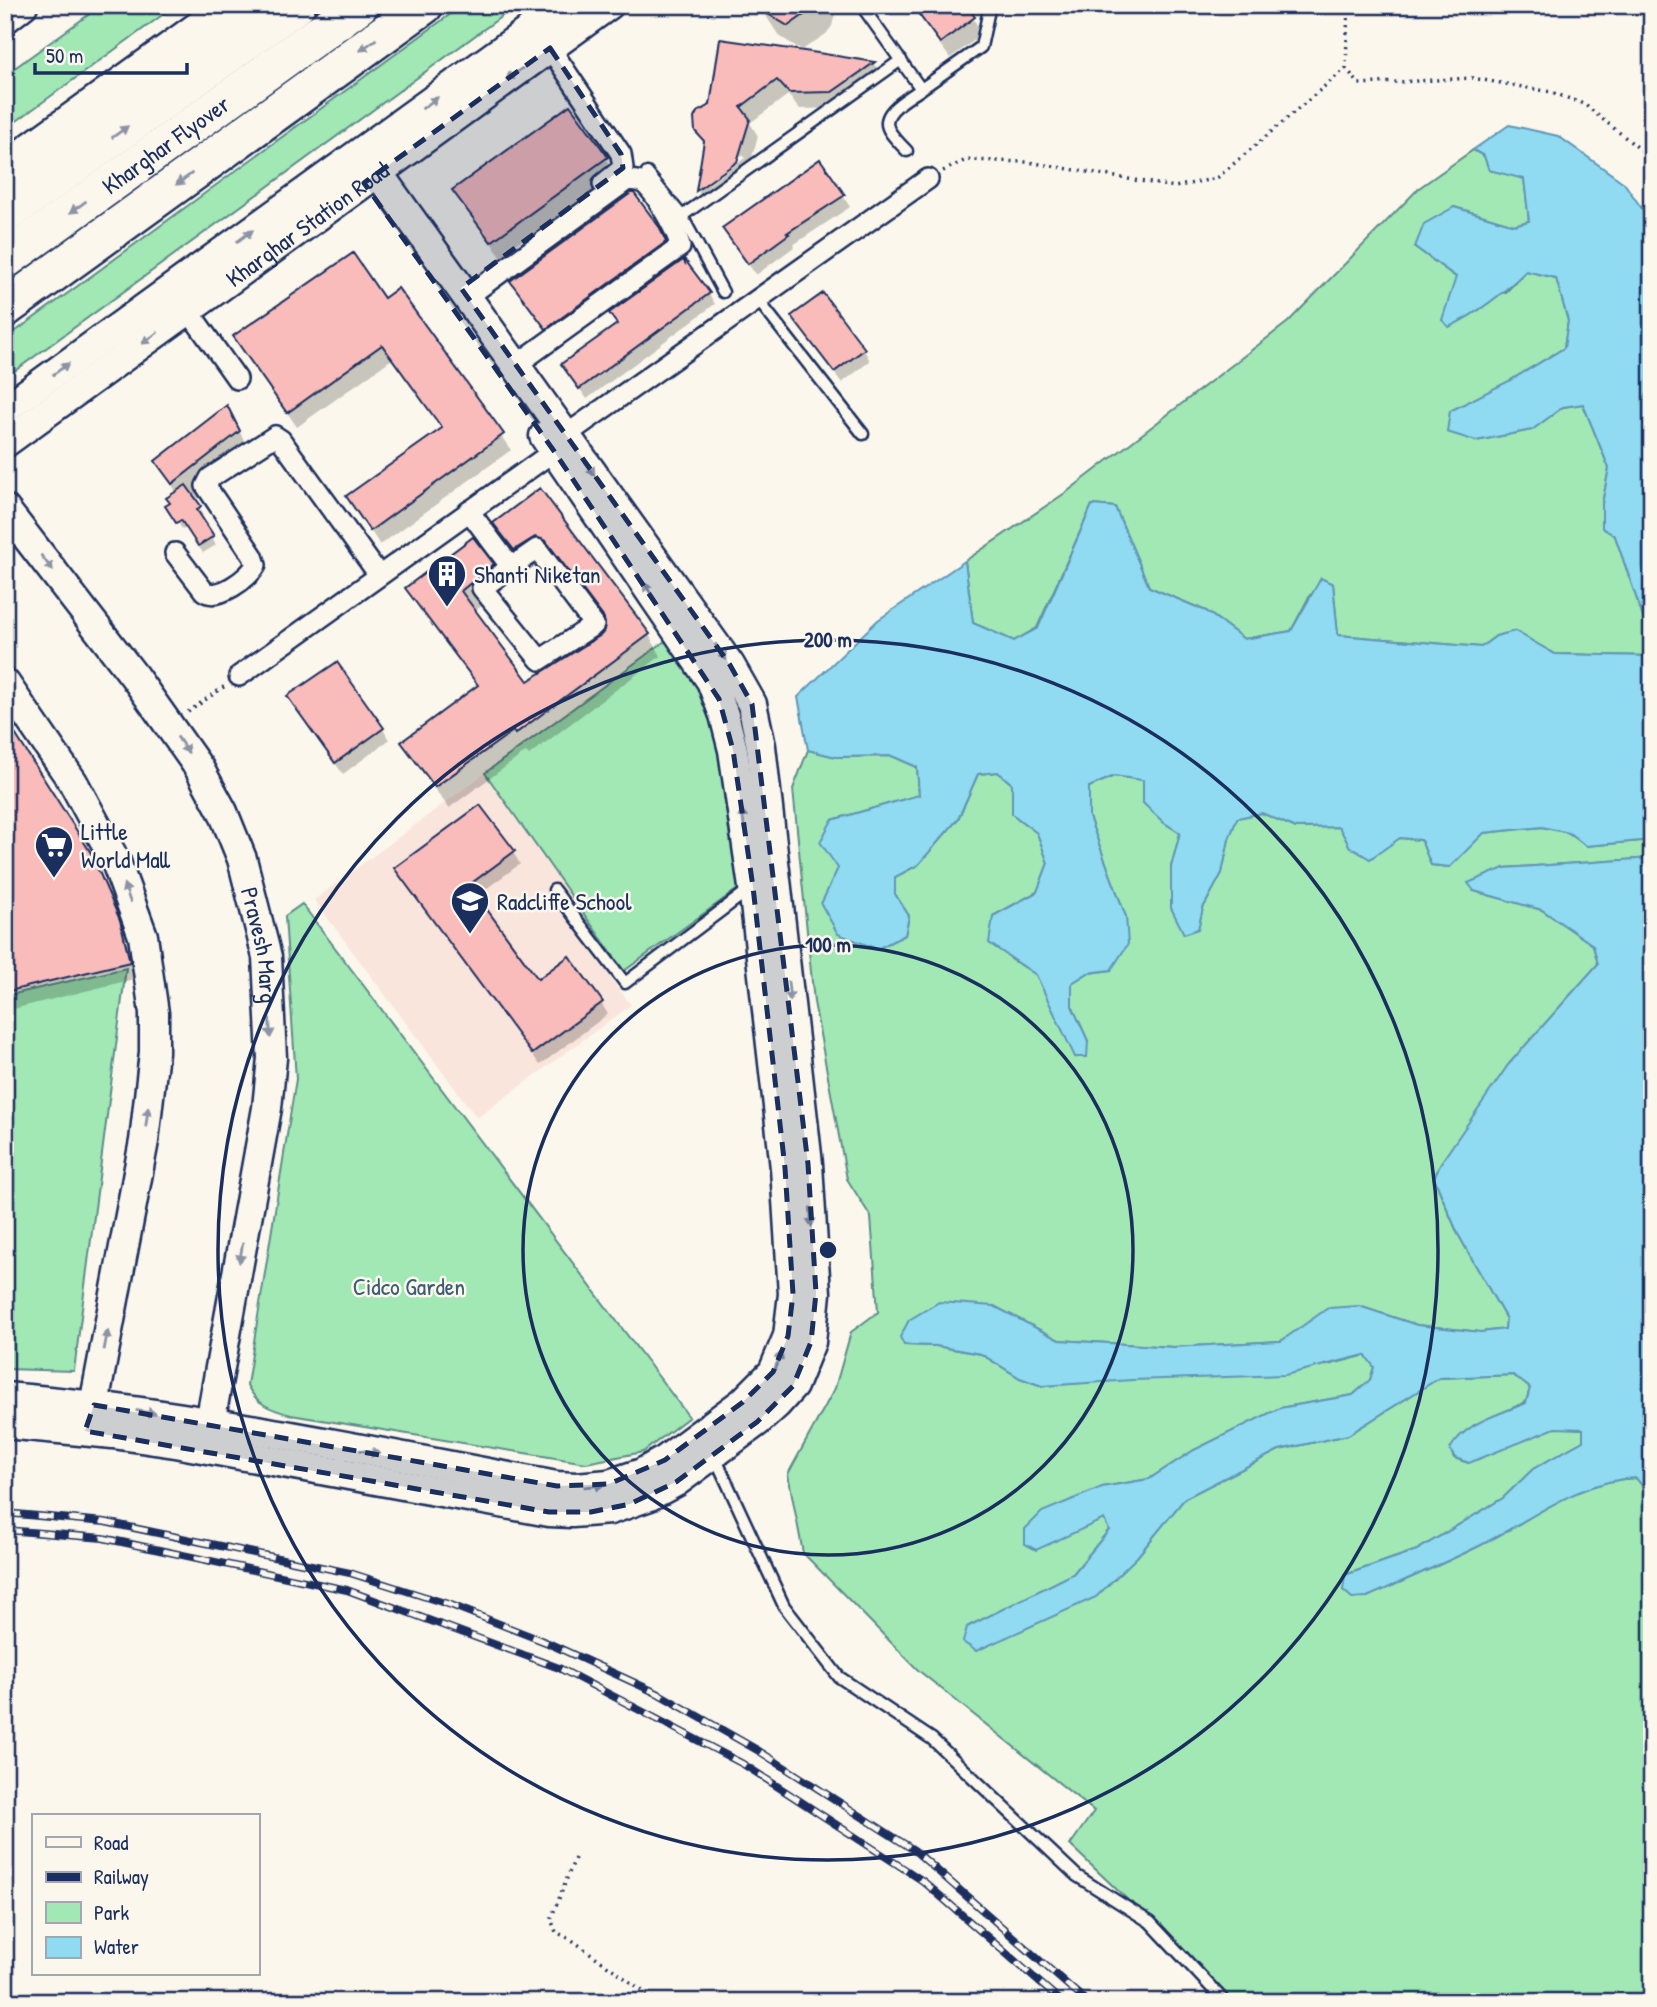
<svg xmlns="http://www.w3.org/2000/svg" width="1657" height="2007" viewBox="0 0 1657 2007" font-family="'Patrick Hand',sans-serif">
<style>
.built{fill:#fae5dd}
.green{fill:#a1e8b5;stroke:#5e8c8a;stroke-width:2}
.water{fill:#90dbf1;stroke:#6196b6;stroke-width:2}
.shadow{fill:#0003;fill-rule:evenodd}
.building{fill:#f9bcbb;stroke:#1b2f5e;stroke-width:2}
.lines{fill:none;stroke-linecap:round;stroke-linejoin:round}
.lane-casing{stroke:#1b2f5e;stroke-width:15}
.street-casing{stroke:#1b2f5e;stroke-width:24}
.secondary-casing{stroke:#1b2f5e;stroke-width:33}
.highway-casing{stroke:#1b2f5e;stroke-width:42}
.path{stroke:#1b2f5e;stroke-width:3.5;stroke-dasharray:2 5;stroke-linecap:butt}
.lane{stroke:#fbf7ec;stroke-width:10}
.street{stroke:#fbf7ec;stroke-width:19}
.secondary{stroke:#fbf7ec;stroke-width:28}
.highway{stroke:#fbf7ec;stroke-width:37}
.rail-casing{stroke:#1b2f5e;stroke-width:8}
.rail{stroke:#fbf7ec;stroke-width:5;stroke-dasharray:16;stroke-linecap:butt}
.oneway{fill:#8b93a5}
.marked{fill:#1b2f5e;fill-opacity:0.2;stroke:#1b2f5e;stroke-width:5;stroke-dasharray:14 9;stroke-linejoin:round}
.ring{fill:none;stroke:#1b2f5e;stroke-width:3.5}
.labels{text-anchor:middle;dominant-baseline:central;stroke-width:5;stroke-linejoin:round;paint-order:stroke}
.street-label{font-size:24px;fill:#1b2f5e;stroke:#fbf7ec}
.poi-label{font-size:24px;fill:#1b2f5e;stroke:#fbf7ec;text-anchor:start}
.park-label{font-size:24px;fill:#3c5d74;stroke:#fbf7ec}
.centre{fill:#1b2f5e;stroke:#fbf7ec;stroke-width:3.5}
.ring-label{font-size:21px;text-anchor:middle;font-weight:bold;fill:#1b2f5e;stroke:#fbf7ec;stroke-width:5;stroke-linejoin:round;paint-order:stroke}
</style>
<rect width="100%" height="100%" fill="#fbf7ec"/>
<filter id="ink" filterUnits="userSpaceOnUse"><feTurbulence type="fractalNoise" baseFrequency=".0143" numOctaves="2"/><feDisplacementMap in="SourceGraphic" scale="14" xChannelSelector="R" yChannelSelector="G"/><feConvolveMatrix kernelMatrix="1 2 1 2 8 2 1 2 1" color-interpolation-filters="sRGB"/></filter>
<g filter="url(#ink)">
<path class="built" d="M485 773 624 971 612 980 631 1005 477 1118 314 900Z"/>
<g class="green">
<path d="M102 5H176L14 123 5 112V75Z"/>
<path d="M463 5H517L5 378V339Z"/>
<path d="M1473 150 1484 156 1489 170 1524 178 1529 221 1514 225 1454 207 1415 247 1456 277 1506 292 1526 271 1556 278 1568 321 1564 348 1511 380 1476 441 1531 430 1563 407 1583 404 1609 468 1602 504 1615 536 1652 643 1650 656 1555 654 1515 632 1496 636 1481 647 1338 635 1333 584 1310 595 1291 631 1244 639 1206 611 1149 587 1115 507 1092 505 1037 628 1014 641 973 623 965 561 1068 491 1288 322 1419 188Z"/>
<path d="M665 641 706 689 715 715 739 888 624 971 485 773Z"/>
<path d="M808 750 836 757 892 756 917 767 919 795 832 820 838 868 877 949 905 935 909 916 895 894V877L918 865 958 819 978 774 998 772 1012 784V814L1037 833 1048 863 1037 892 993 916 1011 959 1036 974 1076 1057 1088 1041 1072 1006V983L1088 973 1111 970 1126 917 1089 817V787L1114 776 1143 780 1163 822 1180 833 1171 867V908L1198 928 1203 908 1222 873 1229 839 1237 818 1262 813 1296 828 1340 827 1350 847 1400 838 1421 840 1431 865 1449 867 1483 833 1542 827 1569 833 1586 846 1652 840V858L1504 868 1474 891 1542 910 1593 945 1598 964 1508 1065 1434 1178 1458 1234 1506 1319 1505 1329 1481 1332 1417 1325 1359 1306 1300 1329 1281 1341 1174 1347 1059 1340 994 1306 904 1345 936 1346 981 1354 1020 1378 1042 1386 1328 1365 1366 1355 1374 1367 1370 1380 1353 1395 1280 1408 1194 1450 1149 1479 1102 1487 1105 1519 1109 1530 1073 1574 967 1627 1137 1557 1185 1498 1279 1450 1348 1435 1439 1378 1514 1375 1530 1388 1526 1402 1474 1425 1450 1449 1454 1458 1468 1463 1555 1427 1583 1429V1441L1533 1469 1503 1498 1417 1550 1345 1575 1367 1597C1403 1581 1440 1565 1475 1548 1527 1523 1576 1480 1636 1478L1652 1498V2002H1235L1070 1845 1094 1811 918 1670 803 1553 788 1474 835 1388 851 1332 878 1312 871 1217 847 1179 814 1002 793 789Z"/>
<path d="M302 904 689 1417 643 1452 586 1463 291 1415C270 1409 257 1405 247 1385L296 1079 285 916Z"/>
<path d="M126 968 74 1371 5 1369V996Z"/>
</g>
<g class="water">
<path d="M1509 125 1558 136 1624 183 1652 223V643L1615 536 1602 528V504L1609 468 1583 404 1563 407 1532 430 1476 441 1447 432 1450 411 1511 380 1564 348 1568 321 1556 278 1526 271C1503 294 1478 313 1449 327L1442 320 1456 277 1415 247 1424 224 1454 207 1514 225 1529 221 1524 179 1489 170 1484 156 1473 150Z"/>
<path d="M1092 505 1115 507 1149 587 1206 611 1244 639 1291 631 1321 578 1333 584 1338 635 1481 647 1496 636 1515 631 1555 654 1649 656 1652 647V840L1586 846 1569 833 1542 827 1484 833 1450 867 1431 865 1421 840 1400 838 1370 859 1350 847 1339 827 1296 828 1262 813 1237 818 1229 839 1222 873 1203 908 1198 929 1184 934 1171 908V867L1180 833 1163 822 1143 803V780L1114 776 1089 787V817L1126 917 1128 944 1111 970 1088 973 1072 983V1006L1088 1041 1087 1057H1075L1036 975 989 943 993 916 1037 892 1048 863 1037 833 1012 814V784L998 772 978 774 958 819 918 865 895 877V894L909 916 905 935 877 949 838 934 821 904 838 868 820 842 832 820 919 795 917 767 892 756 836 757 808 750 798 697 878 620 965 561 973 623 1014 641 1038 628Z"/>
<path d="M1652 858V1498L1636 1478C1577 1480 1527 1523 1475 1548 1440 1565 1403 1581 1367 1597L1352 1598 1343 1590 1345 1575 1417 1550 1503 1498 1533 1469 1583 1441V1429L1555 1428 1469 1463 1455 1458 1450 1449C1465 1422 1500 1414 1526 1403L1530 1388 1513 1375 1439 1378 1348 1435 1279 1450 1185 1498 1137 1557 1096 1597 976 1651 963 1642 967 1627 1073 1574 1109 1530 1104 1519 1036 1550 1025 1544V1529L1042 1512 1102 1487 1149 1479 1194 1450 1280 1408 1353 1395 1370 1380 1374 1367 1365 1355 1285 1375 1132 1380 1042 1386 1020 1378 981 1354 936 1346 904 1345 900 1337 909 1320 939 1302 994 1306 1059 1340 1174 1347 1281 1341 1328 1308 1359 1306 1417 1325 1481 1332 1505 1329 1506 1319 1458 1234 1434 1178 1440 1164 1508 1065 1598 964 1593 945 1542 910 1474 891 1468 883 1504 868Z"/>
</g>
<g class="shadow">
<path d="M759 5H837V6L832 26 826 34 802 50 779 36Z"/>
<path d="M911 5H964L983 34 950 58Z"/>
<path d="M722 41 874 64 883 79 842 108 800 109 788 95 750 123 758 136 746 178 707 206 698 191 705 145 697 131 711 106ZM743 155 745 158 709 184V180Z"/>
<path d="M570 107 616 174 501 257 455 190Z"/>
<path d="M843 196 850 207 793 245 794 247 756 275 731 240Z"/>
<path d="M658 229 668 246 556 344 513 281Z"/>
<path d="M398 291 511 450 380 545 348 497 443 429 392 359 297 427 235 336 384 300Z"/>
<path d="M709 294 715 304 587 399 570 375Z"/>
<path d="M793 317 864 350 870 361 842 383Z"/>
<path d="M227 407 252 456 195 501 203 514 200 518 216 545 203 553 186 527 182 529 168 507 172 504 177 493 157 461Z"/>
<path d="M540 490 649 635 661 656 529 755 526 752 449 808 416 764 404 742 478 687 420 610 407 588 492 565 505 587 474 612 528 683 602 637 608 625 561 563 549 558 528 571 495 523Z"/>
<path d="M296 709 383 729 389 740 343 774Z"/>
<path d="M5 731 100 871 128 938 138 978 5 1011Z"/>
<path d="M513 852 520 864 475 897 538 981 601 1003 608 1014 540 1065 396 868Z"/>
</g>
<g class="building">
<path d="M753 5H818L788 26Z"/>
<path d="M912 5H966L975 17 940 43Z"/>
<path d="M720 39 818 53 875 62 832 92 789 93 777 80 741 107 750 119 737 162 696 191 704 141 695 131 694 118 697 112 710 105Z"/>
<path d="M570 105 608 157 491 242 452 190Z"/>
<path d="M820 159 845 195 787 233 789 234 748 264 722 228Z"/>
<path d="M631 193H634L660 228 666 242 546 329 510 281Z"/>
<path d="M353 253 384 298 398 288 504 434 370 531 346 496 442 428 382 345 287 413 233 336Z"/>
<path d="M683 260 685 263V260L710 293 579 389 561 364 617 324 609 313Z"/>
<path d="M823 293 865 349 834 372 791 316Z"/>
<path d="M227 405 240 431 172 484 155 461Z"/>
<path d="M186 485 201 506 197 510 214 536 198 546 181 520 176 523 165 506 170 503 166 498Z"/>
<path d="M540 488 650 634 515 734 513 731 435 787 401 742 478 685 405 588 473 537 494 564 461 591 528 681 601 635 605 630 604 618 546 541 535 537 514 550 493 523Z"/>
<path d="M337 662 384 728 335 763 287 696Z"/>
<path d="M5 718 91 853 120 920 130 962 5 992Z"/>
<path d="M480 805 515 851 469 885 538 979 569 956 603 1002 532 1054 394 868Z"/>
</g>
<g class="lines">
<g class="lane-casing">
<g id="lane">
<path d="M861 5 921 89 981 47 990 5"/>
<path d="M907 151C901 145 893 137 889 130 879 112 909 98 921 89"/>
<path d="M647 173 682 216 723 292"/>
<path d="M682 216 901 60"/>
<path d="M758 300 863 434"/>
<path d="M554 890 625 983 750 889"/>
<path d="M715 1457 784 1606 839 1677 932 1739 1077 1876 1150 1922 1225 2002"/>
</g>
</g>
<g class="street-casing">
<g id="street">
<path d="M550 48 621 154 623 168 603 184"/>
<path d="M467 297 626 181C632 180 637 180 643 183 654 190 679 234 680 247L516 365"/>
<path d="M188 310 237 379"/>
<path d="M469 511 511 567 482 588 540 660 594 625 537 549 511 567"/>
<path d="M175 553 204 591C218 601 249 578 256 565L253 556 206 486 210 478 275 436 281 440 379 575"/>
<path d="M239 676 554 451 566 435 928 179"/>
</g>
</g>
<g class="secondary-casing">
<g id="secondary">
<path d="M5 19 23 5"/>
<path d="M5 409 564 5"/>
<path id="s1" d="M5 443 609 5"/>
<path id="s2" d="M5 509 134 676 199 768 223 812 242 859 267 957 272 1058 267 1108 210 1423 204 1441"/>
<path d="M5 683 73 782 116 862 143 936 154 1013V1052L144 1141 94 1405 88 1421"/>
<path d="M5 1397C191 1412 374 1452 557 1486L576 1487 609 1484 642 1473 665 1460 743 1402 773 1372 788 1336 793 1294 785 1168 753 887 733 750 724 715 711 681 544 436"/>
<path d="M5 1424 113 1434 175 1443 549 1512 572 1513 610 1510 650 1496 676 1482 757 1422 777 1404 793 1386 811 1342 816 1293 808 1164 761 746 752 704 730 665 363 152"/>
</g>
</g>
<g class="highway-casing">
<g id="highway">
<path d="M5 171 235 5"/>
<path d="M5 215 296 5"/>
<path id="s3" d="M5 260 359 5"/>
<path d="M5 308 424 5"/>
</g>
</g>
<g class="path">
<path d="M1346 68 1359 84 1472 78 1551 92 1584 104 1652 159"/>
<path d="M943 171 966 160 1028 162 1175 187 1217 178 1346 68 1348 5"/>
<path d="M188 712 225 686"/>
<path d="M575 1858 551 1919 556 1932 572 1940 658 2002"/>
</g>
<use href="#lane" class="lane"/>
<use href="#street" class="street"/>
<use href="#secondary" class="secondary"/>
<use href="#highway" class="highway"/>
<g class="rail-casing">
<g id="rail">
<path d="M5 1513 105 1522 350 1573 451 1605 548 1643 659 1694 759 1751 914 1850 1087 2002"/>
<path d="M5 1530 103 1538 347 1590 559 1668 743 1764 923 1881 1062 2002"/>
</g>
</g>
<use href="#rail" class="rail"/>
</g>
<defs><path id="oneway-solid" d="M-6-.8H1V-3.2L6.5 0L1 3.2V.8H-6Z" transform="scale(1.75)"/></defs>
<g class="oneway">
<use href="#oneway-solid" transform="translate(368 45) rotate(144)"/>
<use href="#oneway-solid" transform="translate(514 74) rotate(144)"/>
<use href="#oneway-solid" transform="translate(430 103) rotate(-36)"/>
<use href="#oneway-solid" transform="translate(120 132) rotate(-36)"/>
<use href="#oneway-solid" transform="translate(184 179) rotate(144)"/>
<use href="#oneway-solid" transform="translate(78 207) rotate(144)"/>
<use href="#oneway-solid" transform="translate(245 236) rotate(-36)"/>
<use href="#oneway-solid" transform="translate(150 338) rotate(144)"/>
<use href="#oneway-solid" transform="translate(61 369) rotate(-36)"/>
<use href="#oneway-solid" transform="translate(589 467) rotate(55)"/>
<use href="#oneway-solid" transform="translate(47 563) rotate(52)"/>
<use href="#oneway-solid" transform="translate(649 591) rotate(-124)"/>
<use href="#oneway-solid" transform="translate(721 652) rotate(55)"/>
<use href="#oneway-solid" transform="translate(183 745) rotate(55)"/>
<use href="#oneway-solid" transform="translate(743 819) rotate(-98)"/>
<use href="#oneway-solid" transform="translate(127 893) rotate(-110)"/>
<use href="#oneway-solid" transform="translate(789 991) rotate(84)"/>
<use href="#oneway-solid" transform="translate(270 1028) rotate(87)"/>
<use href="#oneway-solid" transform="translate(147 1117) rotate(-83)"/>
<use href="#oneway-solid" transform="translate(811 1217) rotate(86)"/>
<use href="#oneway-solid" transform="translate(241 1253) rotate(100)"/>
<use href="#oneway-solid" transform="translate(106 1340) rotate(-79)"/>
<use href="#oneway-solid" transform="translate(778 1361) rotate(-67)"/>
<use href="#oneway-solid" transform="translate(146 1412) rotate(9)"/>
<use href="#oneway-solid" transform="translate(370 1452) rotate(10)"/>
<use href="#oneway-solid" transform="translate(594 1486) rotate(-5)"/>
</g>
</g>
<path class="marked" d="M550 48 621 154 623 168 461 288 730 665 752 704 808 1164 816 1293 811 1342 793 1386 757 1422 676 1482 630 1504 591 1512H549L85 1431 94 1405 557 1486 609 1484 665 1460 743 1402 773 1372 788 1336 793 1294 785 1168 753 887 733 750 719 699 554 451 364 183Z"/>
<g class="ring">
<circle cx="828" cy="1250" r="305"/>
<circle cx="828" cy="1250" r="610"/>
</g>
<defs>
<g id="building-pin" transform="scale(2.0125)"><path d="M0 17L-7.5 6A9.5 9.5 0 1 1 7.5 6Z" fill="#1b2f5e" stroke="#fbf7ec"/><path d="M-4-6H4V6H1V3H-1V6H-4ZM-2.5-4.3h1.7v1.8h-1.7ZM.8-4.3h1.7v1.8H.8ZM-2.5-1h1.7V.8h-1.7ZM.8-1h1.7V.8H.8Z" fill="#fff"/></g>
<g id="supermarket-pin" transform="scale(2.0125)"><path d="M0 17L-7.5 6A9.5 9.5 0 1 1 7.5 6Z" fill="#1b2f5e" stroke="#fbf7ec"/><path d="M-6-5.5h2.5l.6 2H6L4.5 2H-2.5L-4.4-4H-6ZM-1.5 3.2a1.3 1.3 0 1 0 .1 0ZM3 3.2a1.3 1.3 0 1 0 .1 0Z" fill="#fff"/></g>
<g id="school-pin" transform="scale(2.0125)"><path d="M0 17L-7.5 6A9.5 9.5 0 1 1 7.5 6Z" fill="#1b2f5e" stroke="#fbf7ec"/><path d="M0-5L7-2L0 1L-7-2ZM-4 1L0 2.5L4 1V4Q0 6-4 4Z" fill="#fff"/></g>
</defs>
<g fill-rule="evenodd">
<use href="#building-pin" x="447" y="574"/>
<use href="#supermarket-pin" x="54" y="845"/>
<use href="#school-pin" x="470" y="901"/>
</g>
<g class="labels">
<g class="street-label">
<text stroke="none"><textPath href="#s3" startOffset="198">Kharghar Flyover</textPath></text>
<text stroke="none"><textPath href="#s1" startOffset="373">Kharghar Station Road</textPath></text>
<text stroke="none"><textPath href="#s2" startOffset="513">Pravesh Marg</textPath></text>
</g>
<g class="poi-label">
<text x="474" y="574">Shanti Niketan</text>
<text x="81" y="831">Little<tspan x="81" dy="28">World Mall</tspan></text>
<text x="497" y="901">Radcliffe School</text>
</g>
<g class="park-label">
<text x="409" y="1286">Cidco Garden</text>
</g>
</g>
<circle cx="828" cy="1250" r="10" class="centre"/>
<g class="ring-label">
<text x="828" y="647">200 m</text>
<text x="828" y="952">100 m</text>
</g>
<rect width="1657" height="2007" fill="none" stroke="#fbf7ec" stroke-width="28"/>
<rect x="14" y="14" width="1629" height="1979" fill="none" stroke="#1b2f5e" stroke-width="2.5" filter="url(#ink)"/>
<rect x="32" y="1814" width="228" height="161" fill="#fbf7ec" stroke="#a1a7b3" stroke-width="2"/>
<rect x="46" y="1837" width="35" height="10" fill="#fbf7ec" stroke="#a1a7b3" stroke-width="2"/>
<text x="94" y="1850" font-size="21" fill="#1b2f5e">Road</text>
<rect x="46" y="1872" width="35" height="10" fill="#1b2f5e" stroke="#a1a7b3" stroke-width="2"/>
<text x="94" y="1884" font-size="21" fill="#1b2f5e">Railway</text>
<rect x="46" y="1902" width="35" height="21" fill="#a1e8b5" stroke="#a1a7b3" stroke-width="2"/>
<text x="94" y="1920" font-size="21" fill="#1b2f5e">Park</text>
<rect x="46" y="1937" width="35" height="21" fill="#90dbf1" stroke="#a1a7b3" stroke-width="2"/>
<text x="94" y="1954" font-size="21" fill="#1b2f5e">Water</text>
<path d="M35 63v10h152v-10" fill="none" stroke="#1b2f5e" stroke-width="3.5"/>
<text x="46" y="63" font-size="21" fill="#1b2f5e" stroke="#fbf7ec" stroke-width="5" paint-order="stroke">50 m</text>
</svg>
